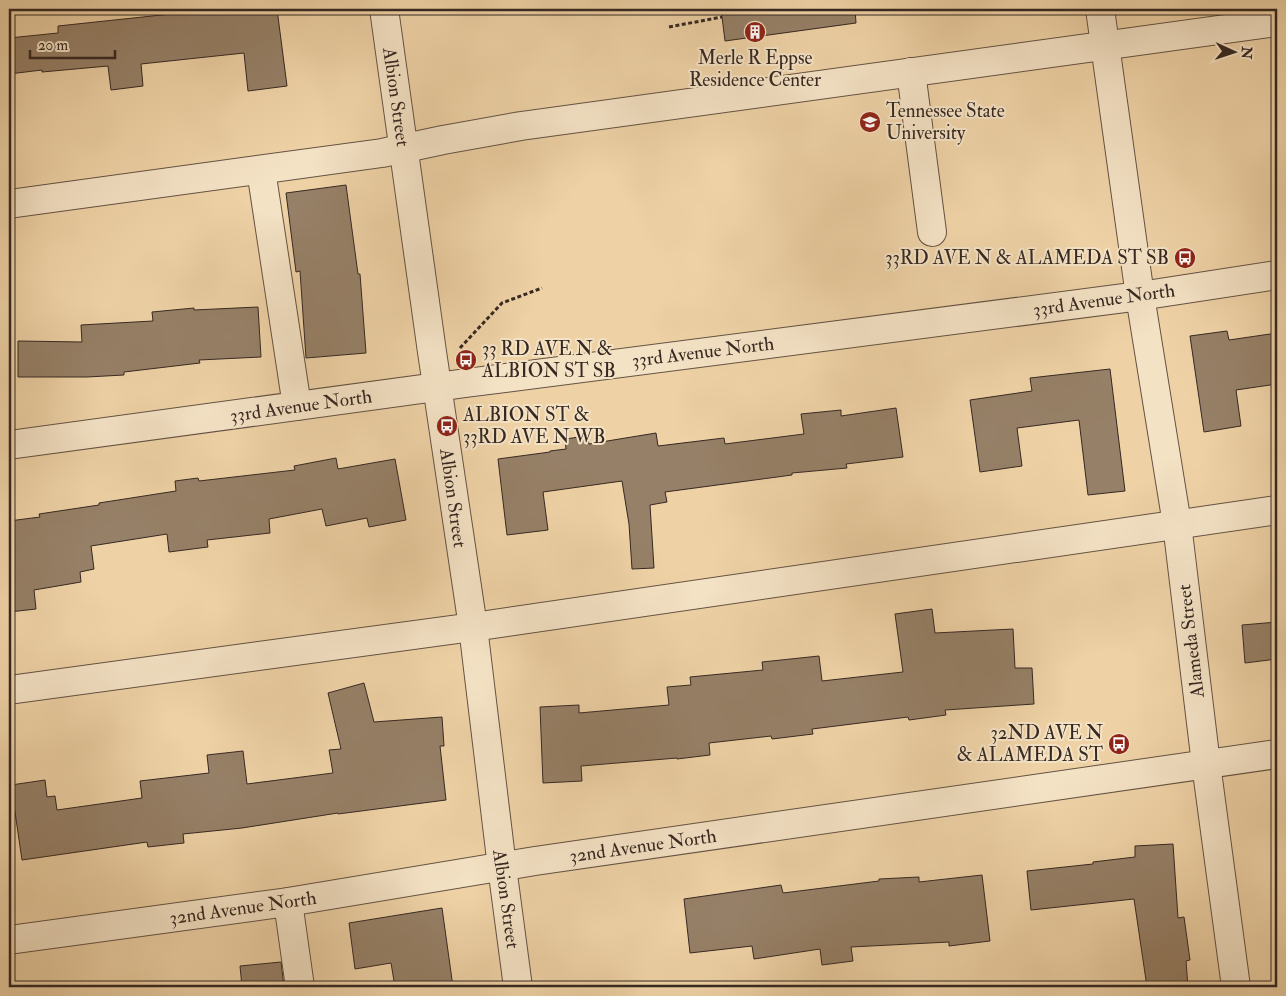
<svg xmlns="http://www.w3.org/2000/svg" width="1286" height="996" viewBox="0 0 1286 996" font-family="'IM FELL Double Pica',serif">
<style>
.building{fill:#968067;stroke:#362822}
.lines{fill:none;stroke-linecap:round;stroke-linejoin:round}
.minor-casing{stroke:#645243;stroke-width:30}
.path{stroke:#362822;stroke-width:3;stroke-dasharray:4 2.5;stroke-linecap:butt}
.minor{stroke:#f4e2c5;stroke-width:28}
.labels{text-anchor:middle;dominant-baseline:central;stroke-width:4;stroke-linejoin:round;paint-order:stroke}
.poi-label{font-size:19px;fill:#362822;stroke:#f4e2c5;text-anchor:start}
.street-label{font-size:19px;fill:#362822;stroke:#f4e2c5}
</style>
<rect width="100%" height="100%" fill="#eed2a6"/>
<filter id="stains"><feTurbulence type="fractalNoise" baseFrequency=".004" numOctaves="4"/><feColorMatrix values="0 0 0 0 .2 0 0 0 0 .09 0 0 0 0 .02 0 0 0 .5 -.17"/></filter>
<radialGradient id="worn" r=".72"><stop offset=".6" stop-color="#630" stop-opacity="0"/><stop offset="1" stop-color="#630" stop-opacity=".3"/></radialGradient>
<g class="building">
<path d="M218 9H277L287 86 248 91 244 53 141 64 143 86 111 90 108 66 42 72V70L9 74V38L58 33V26Z"/>
<path d="M721 9H855L856 23 725 41Z"/>
<path d="M346 185 358 274H360L366 353 306 358 300 271 296 272 286 193Z"/>
<path d="M258 307 261 357 199 360 200 363 124 372V375L87 377H18V341L82 342 81 325 153 321 152 312 194 308V310Z"/>
<path d="M1227 331 1229 340 1277 333V384L1236 390 1241 426 1204 432 1190 336Z"/>
<path d="M1110 369 1125 491 1088 495 1079 420 1017 428 1022 466 980 472 970 400 1032 391 1030 378Z"/>
<path d="M896 408 903 457 846 464 847 468 792 473V475L665 492 667 502 650 505 654 568 632 569 629 524 622 481 543 492 548 530 507 535 498 459 550 452V451L566 449 565 439 587 436 589 444 656 433 658 446 724 438 725 444 804 434 801 414 841 410V416Z"/>
<path d="M336 458 338 469 395 459 406 520 369 527 367 518 326 526 322 509 269 519 270 533 207 540 208 547 169 552 167 534 91 546 94 569 80 572 81 582 34 590 36 609 9 612V521L40 517 39 514 99 505V503L176 491 175 481 198 478 199 481 295 470 294 466Z"/>
<path d="M932 609 935 633 1013 629 1015 668H1032L1034 704 945 710 946 715 909 720 908 717 812 729 813 734 772 739 771 736 709 743 710 755 677 759V758L581 766 582 781 543 783 540 707 579 705V713L669 705 667 687 691 685 690 677 763 670 762 662 819 656 822 681 903 672 895 614Z"/>
<path d="M1277 622V659L1245 663 1242 625Z"/>
<path d="M364 683 374 722 442 717 444 746H440L446 800 338 814V813L242 828 183 834 184 843 148 847 147 842 22 860 11 785 45 780 47 797 55 796 57 810 142 798 140 781 209 773 207 755 243 751 247 784 333 773 329 750 341 749 328 693Z"/>
<path d="M1173 844 1178 918 1184 917 1190 960 1186 961 1188 987H1147L1134 899 1031 910 1027 871 1093 864V862L1135 857V846Z"/>
<path d="M982 875 990 941 949 946V942L851 947 853 961 822 965 820 949 754 959 752 946 690 953 684 899 781 885 783 893 879 881V879L919 877V882Z"/>
<path d="M442 908 453 987H395L391 963 355 969 349 923Z"/>
<path d="M281 962 284 987H242L240 966Z"/>
</g>
<g class="lines">
<g class="minor-casing">
<g id="minor">
<path d="M384 9 432 352 473 627 502 867 518 987"/>
<path d="M1100 9 1140 296 1177 524 1206 764 1236 987"/>
<path d="M911 72 932 232"/>
<path d="M261 170 297 406"/>
<path d="M9 204 382 153 443 140 521 126 1277 22"/>
<path d="M9 445 466 383 1140 296 1277 275"/>
<path d="M9 690 473 627 1277 510"/>
<path d="M288 902 300 987"/>
<path d="M9 940 288 902 535 861 1277 754"/>
</g>
</g>
<g class="path">
<path d="M669 27 722 17"/>
<path d="M460 348 502 303 542 288"/>
</g>
<use href="#minor" class="minor"/>
</g>
<defs>
<g id="building-disc" transform="scale(1.125)"><circle r="9.5" fill="#8f2418" stroke="#f4e2c5"/><path d="M-4-6H4V6H1V3H-1V6H-4ZM-2.5-4.3h1.7v1.8h-1.7ZM.8-4.3h1.7v1.8H.8ZM-2.5-1h1.7V.8h-1.7ZM.8-1h1.7V.8H.8Z" fill="#fff"/></g>
<g id="university-disc" transform="scale(1.125)"><circle r="9.5" fill="#8f2418" stroke="#f4e2c5"/><path d="M0-5L7-2L0 1L-7-2ZM-4 1L0 2.5L4 1V4Q0 6-4 4Z" fill="#fff"/></g>
<g id="bus-disc" transform="scale(1.125)"><circle r="9.5" fill="#8f2418" stroke="#f4e2c5"/><path d="M-5-6H5V4H4V6H2V4H-2V6H-4V4H-5ZM-3.5-4V0h7V-4ZM-3.5 1.2v1.5H-2V1.2ZM2 1.2v1.5H3.5V1.2Z" fill="#fff"/></g>
</defs>
<g fill-rule="evenodd">
<use href="#building-disc" x="755" y="32"/>
<use href="#university-disc" x="870" y="122"/>
<use href="#bus-disc" x="1185" y="258"/>
<use href="#bus-disc" x="466" y="360"/>
<use href="#bus-disc" x="447" y="426"/>
<use href="#bus-disc" x="1119" y="744"/>
</g>
<g class="labels">
<g class="poi-label">
<text x="755" y="58" text-anchor="middle">Merle R Eppse<tspan x="755" dy="22">Residence Center</tspan></text>
<text x="886" y="111">Tennessee State<tspan x="886" dy="22">University</tspan></text>
<text x="1169" y="258" text-anchor="end">33RD AVE N &amp; ALAMEDA ST SB</text>
<text x="482" y="349">33 RD AVE N &amp;<tspan x="482" dy="22">ALBION ST SB</tspan></text>
<text x="463" y="415">ALBION ST &amp;<tspan x="463" dy="22">33RD AVE N WB</tspan></text>
<text x="1103" y="733" text-anchor="end">32ND AVE N<tspan x="1103" dy="22">&amp; ALAMEDA ST</tspan></text>
</g>
<g class="street-label">
<text transform="translate(396 97) rotate(82)">Albion Street</text>
<text transform="translate(1104 300) rotate(-8)">33rd Avenue North</text>
<text transform="translate(703 352) rotate(-7)">33rd Avenue North</text>
<text transform="translate(301 406) rotate(-8)">33rd Avenue North</text>
<text transform="translate(453 498) rotate(82)">Albion Street</text>
<text transform="translate(1191 641) rotate(-97)">Alameda Street</text>
<text transform="translate(643 846) rotate(-8)">32nd Avenue North</text>
<text transform="translate(506 899) rotate(82)">Albion Street</text>
<text transform="translate(243 908) rotate(-8)">32nd Avenue North</text>
</g>
</g>
<rect width="1286" height="996" fill="none" stroke="#eed2a6" stroke-width="30"/>
<rect x="10" y="10" width="1266" height="976" fill="none" stroke="#362822" stroke-width="2.5"/>
<rect x="15" y="15" width="1256" height="966" fill="none" stroke="#362822"/>
<g transform="translate(1234 52) rotate(93)" stroke="#f4e2c5" stroke-width="4" paint-order="stroke">
<path d="M0-4L9 19L0 12L-9 19Z" fill="#362822"/>
<text y="-8" font-size="14" font-weight="bold" text-anchor="middle" fill="#362822">N</text>
</g>
<path d="M30 50v8h85v-8" fill="none" stroke="#362822" stroke-width="2.5"/>
<text x="38" y="50" font-size="15" fill="#362822" stroke="#f4e2c5" stroke-width="4" paint-order="stroke">20 m</text>
<rect width="100%" height="100%" filter="url(#stains)"/>
<rect width="100%" height="100%" fill="url(#worn)"/>
</svg>
